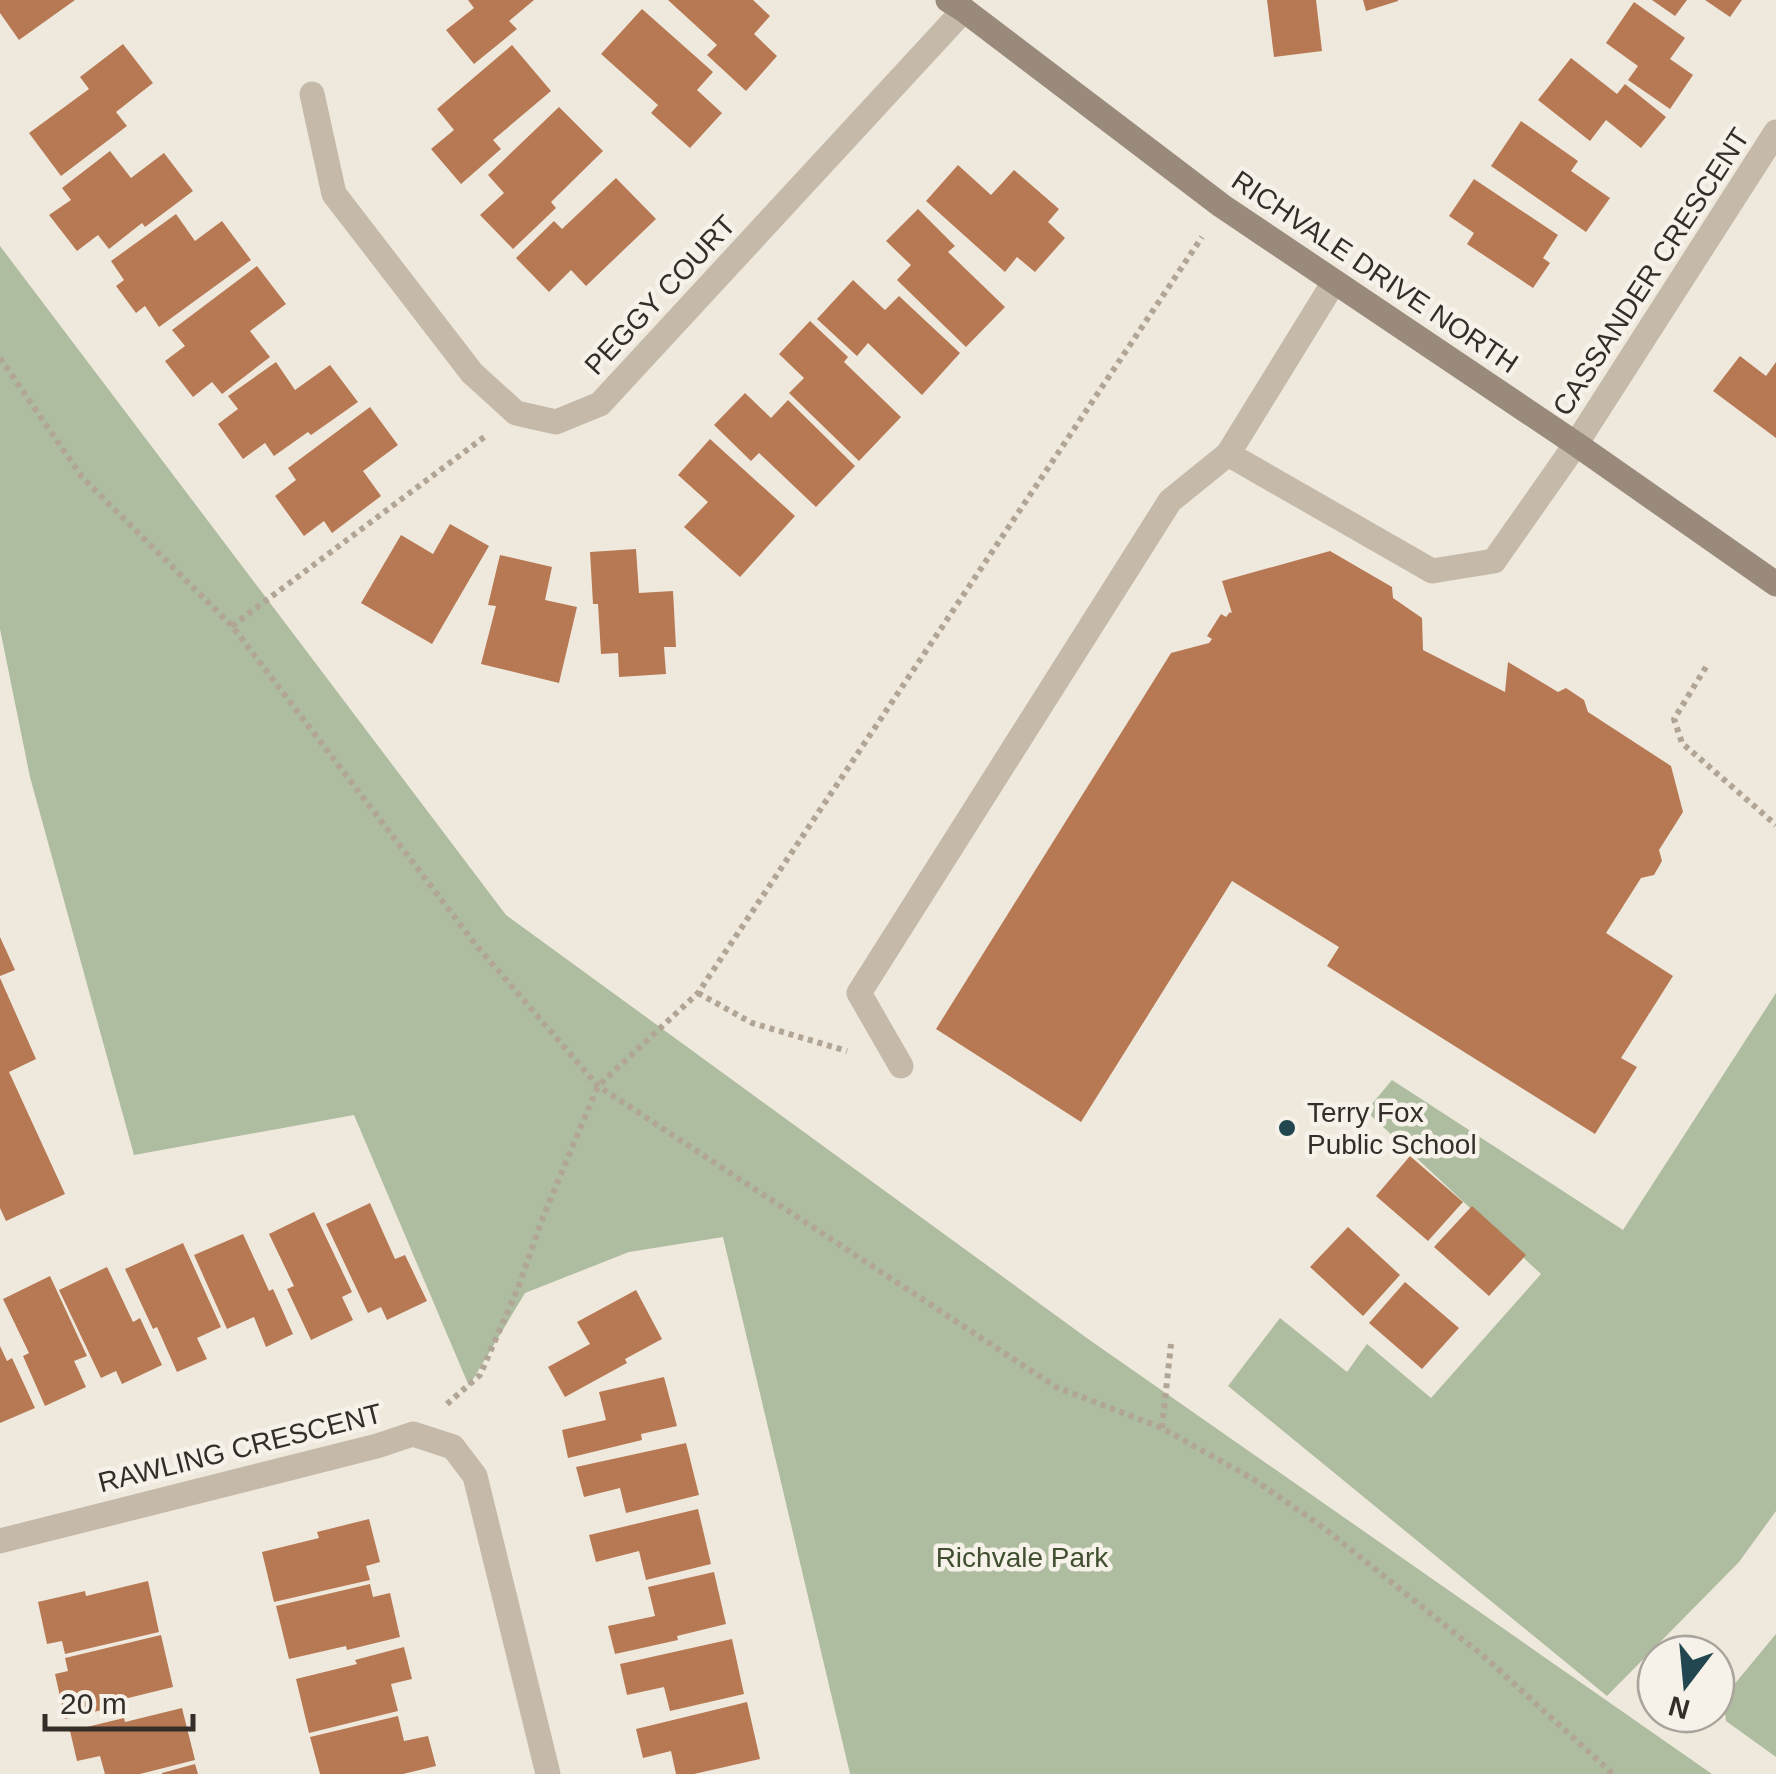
<svg xmlns="http://www.w3.org/2000/svg" width="1776" height="1774" viewBox="0 0 1776 1774" font-family="Arial,sans-serif">
<style>
.green{fill:#aebc9f}
.building{fill:#b77953}
.lines{fill:none;stroke-linecap:round;stroke-linejoin:round}
.path{stroke:#b1a595;stroke-width:6;stroke-dasharray:5 5;stroke-linecap:butt}
.lane{stroke:#c5baaa;stroke-width:25}
.street{stroke:#c5baaa;stroke-width:25}
.secondary{stroke:#998a7c;stroke-width:25}
.poi-dot{fill:#234750;stroke:#f7f2e9;stroke-width:4}
.labels{text-anchor:middle;dominant-baseline:central;stroke-width:9;stroke-linejoin:round;paint-order:stroke}
.street-label{font-size:28px;fill:#342e29;stroke:#f7f2e9}
.poi-label{font-size:28px;fill:#342e29;stroke:#f7f2e9;text-anchor:start}
.park-label{font-size:28px;fill:#3f4f30;stroke:#f7f2e9}
</style>
<rect width="100%" height="100%" fill="#efe9dd"/>
<g class="green">
<path d="M0 246 506 915 1091 1341 1712 1774H850L723 1237 629 1252 525 1293 469 1386 354 1115 134 1155 30 777 0 629Z"/>
<path d="M1776 993V1511L1739 1562 1607 1696 1228 1386 1280 1318 1347 1372 1367 1344 1431 1398 1541 1274 1366 1111 1392 1080 1623 1230Z"/>
<path d="M1776 1634V1757L1726 1721 1723 1698Z"/>
</g>
<g class="building">
<path d="M0 0H75L19 40 0 13Z"/>
<path d="M468 0H534L509 21 517 29 474 64 446 30 474 8Z"/>
<path d="M668 0H753L770 16 754 34 777 56 746 91 707 55 717 45Z"/>
<path d="M1267 0H1316L1322 51 1274 57Z"/>
<path d="M1363 0H1398V1L1366 11Z"/>
<path d="M1652 0H1687L1675 16Z"/>
<path d="M1705 0H1742L1730 17Z"/>
<path d="M1634 2 1685 38 1670 59 1693 75 1670 109 1628 80 1638 66 1606 43Z"/>
<path d="M642 9 713 72 697 90 722 113 690 148 651 113 658 105 601 54Z"/>
<path d="M123 44 153 83 116 112 127 126 61 176 29 133 89 89 80 77Z"/>
<path d="M512 45 551 91 493 140 501 149 461 184 431 149 454 130 437 109Z"/>
<path d="M1571 58 1617 94 1625 84 1666 117 1641 148 1606 120 1590 141 1538 100Z"/>
<path d="M559 107 603 151 551 202 556 208 513 249 480 215 504 193 488 175Z"/>
<path d="M1521 121 1578 161 1571 171 1610 198 1586 232 1491 166Z"/>
<path d="M110 151 131 178 164 153 193 191 145 227 142 223 109 249 98 235 77 251 49 215 71 200 62 188Z"/>
<path d="M958 165 991 195 1014 170 1059 209 1048 222 1065 238 1035 272 1017 257 1005 272 926 201Z"/>
<path d="M616 178 656 219 586 286 571 270 549 292 516 258 554 221 562 229Z"/>
<path d="M1474 179 1558 235 1543 258 1550 263 1533 288 1467 244 1474 233 1449 216Z"/>
<path d="M918 209 955 246 948 252 1005 307 966 347 897 280 911 265 886 241Z"/>
<path d="M176 214 195 241 222 221 251 260 159 327 145 306 136 313 116 286 124 280 111 261Z"/>
<path d="M257 266 286 304 250 331 270 357 222 394 212 382 193 397 165 361 185 346 172 330Z"/>
<path d="M853 280 885 310 899 296 960 353 922 395 868 343 857 356 817 319Z"/>
<path d="M810 321 848 357 844 362 901 417 859 461 789 393 804 378 779 354Z"/>
<path d="M1740 356 1766 376 1776 362V438L1713 391Z"/>
<path d="M276 362 295 390 330 365 358 402 311 435 308 432 274 456 265 443 243 459 218 424 238 409 228 396Z"/>
<path d="M745 393 771 418 788 400 855 466 816 507 759 453 751 461 714 425Z"/>
<path d="M370 407 398 445 363 471 381 496 332 533 324 521 304 536 275 496 296 480 288 468Z"/>
<path d="M710 439 795 516 740 577 684 527 708 502 678 475Z"/>
<path d="M450 524 489 546 432 644 361 603 401 535 433 554Z"/>
<path d="M636 549 639 593 673 591 676 647H664L666 674 619 677 618 653 601 654 598 604H593L590 552Z"/>
<path d="M1330 551 1392 587 1393 598 1422 618 1423 650 1505 692 1508 662 1558 692 1566 688 1584 700 1588 712 1671 766 1683 812 1659 850 1662 861 1654 875 1641 878 1606 933 1673 976 1621 1058 1637 1067 1595 1134 1327 966 1339 947 1232 881 1081 1122 936 1029 1171 653 1209 643 1212 639 1207 636 1221 614 1226 617 1230 612 1232 613 1222 581Z"/>
<path d="M500 555 552 567 545 600 577 607 559 683 481 664 496 606 488 605Z"/>
<path d="M0 937 15 970 0 976Z"/>
<path d="M0 978 36 1059 9 1072 65 1194 6 1221 0 1208Z"/>
<path d="M1410 1156 1463 1202 1428 1241 1376 1196Z"/>
<path d="M370 1203 395 1259 405 1255 427 1301 387 1320 381 1307 368 1313 326 1224Z"/>
<path d="M1472 1206 1526 1255 1489 1296 1434 1247Z"/>
<path d="M314 1212 352 1292 342 1297 353 1320 311 1340 287 1289 294 1286 269 1234Z"/>
<path d="M1348 1227 1400 1275 1363 1316 1310 1267Z"/>
<path d="M243 1234 269 1291 273 1289 293 1334 266 1347 254 1317 227 1329 194 1255Z"/>
<path d="M183 1243 221 1327 197 1338 207 1359 177 1372 157 1327 153 1329 125 1269Z"/>
<path d="M107 1267 133 1322 140 1318 162 1365 122 1384 116 1371 101 1378 59 1290Z"/>
<path d="M50 1276 87 1356 74 1361 86 1387 45 1406 23 1356 29 1353 3 1299Z"/>
<path d="M1405 1282 1459 1328 1422 1369 1369 1323Z"/>
<path d="M636 1290 662 1339 625 1359 627 1363 565 1397 548 1367 590 1344 577 1322Z"/>
<path d="M0 1346 7 1361 12 1358 35 1408 0 1423Z"/>
<path d="M664 1377 677 1426 641 1434 642 1440 568 1458 562 1430 606 1420 599 1392Z"/>
<path d="M686 1443 699 1495 626 1513 620 1488 584 1497 576 1467Z"/>
<path d="M698 1509 711 1564 646 1580 639 1551 596 1562 589 1535Z"/>
<path d="M369 1519 380 1562 366 1566 370 1580 274 1602 262 1552 319 1538 317 1532Z"/>
<path d="M714 1572 726 1624 677 1636 678 1640 615 1654 608 1626 655 1616 648 1587Z"/>
<path d="M148 1581 159 1632 65 1654 62 1641 47 1644 38 1602 85 1591 86 1596Z"/>
<path d="M370 1584 373 1597 390 1593 400 1637 347 1650 346 1646 289 1659 276 1606Z"/>
<path d="M161 1635 173 1687 120 1700 122 1705 65 1719 55 1674 68 1671 65 1658Z"/>
<path d="M732 1639 744 1694 670 1711 664 1687 627 1695 620 1664Z"/>
<path d="M404 1647 412 1679 391 1684 398 1711 309 1733 296 1679 357 1664 355 1660Z"/>
<path d="M747 1702 760 1759 694 1774H676L671 1751 643 1758 636 1729Z"/>
<path d="M182 1708 195 1760 140 1774H105L100 1756 77 1761 70 1731 124 1718 125 1722Z"/>
<path d="M398 1716 404 1741 428 1736 436 1766 403 1774H320L310 1737Z"/>
<path d="M195 1764 198 1774H162V1773Z"/>
</g>
<g class="lines">
<g class="path">
<path d="M0 358 82 477 232 626 476 945 598 1086 1056 1387 1162 1428 1253 1479 1324 1528 1487 1659 1613 1774"/>
<path d="M232 626 487 435"/>
<path d="M1706 667 1674 719 1682 743 1776 825"/>
<path d="M698 993 752 1023 847 1051"/>
<path d="M447 1404 480 1375 518 1288 543 1217 598 1086 698 993 1202 237"/>
<path d="M1162 1428 1171 1344"/>
</g>
<g class="lane">
<path d="M1334 282 1228 454 1432 571 1494 561 1576 444"/>
<path d="M901 1066 859 993 1170 501 1228 454"/>
</g>
<g class="street">
<path d="M312 94 334 194 472 373 516 413 556 422 600 404 964 10"/>
<path d="M1576 444 1776 132"/>
<path d="M0 1541 377 1446 413 1434 453 1447 475 1476 548 1774"/>
</g>
<path class="secondary" d="M948 0 964 10 1222 206 1576 444 1776 584"/>
</g>
<circle class="poi-dot" cx="1287" cy="1128" r="10"/>
<g class="labels">
<g class="street-label">
<text transform="translate(1375 272) rotate(34)">RICHVALE DRIVE NORTH</text>
<text transform="translate(1651 272) rotate(-57)">CASSANDER CRESCENT</text>
<text transform="translate(660 295) rotate(-47)">PEGGY COURT</text>
<text transform="translate(240 1448) rotate(-14)">RAWLING CRESCENT</text>
</g>
<g class="poi-label">
<text x="1307" y="1112">Terry Fox<tspan x="1307" dy="32">Public School</tspan></text>
</g>
<g class="park-label">
<text x="1022" y="1557">Richvale Park</text>
</g>
</g>
<g transform="translate(1686 1684) rotate(196)"><circle r="48" fill="#f7f2e9" stroke="#a9a49c" stroke-width="2.5"/>
<path d="M0-8L18 38L0 25L-18 38Z" fill="#234750"/>
<text y="-15" font-size="28" font-weight="bold" text-anchor="middle" fill="#342e29">N</text>
</g>
<path d="M45 1714v15h148v-15" fill="none" stroke="#342e29" stroke-width="5"/>
<text x="60" y="1714" font-size="30" fill="#342e29" stroke="#f7f2e9" stroke-width="8" paint-order="stroke">20 m</text>
</svg>
